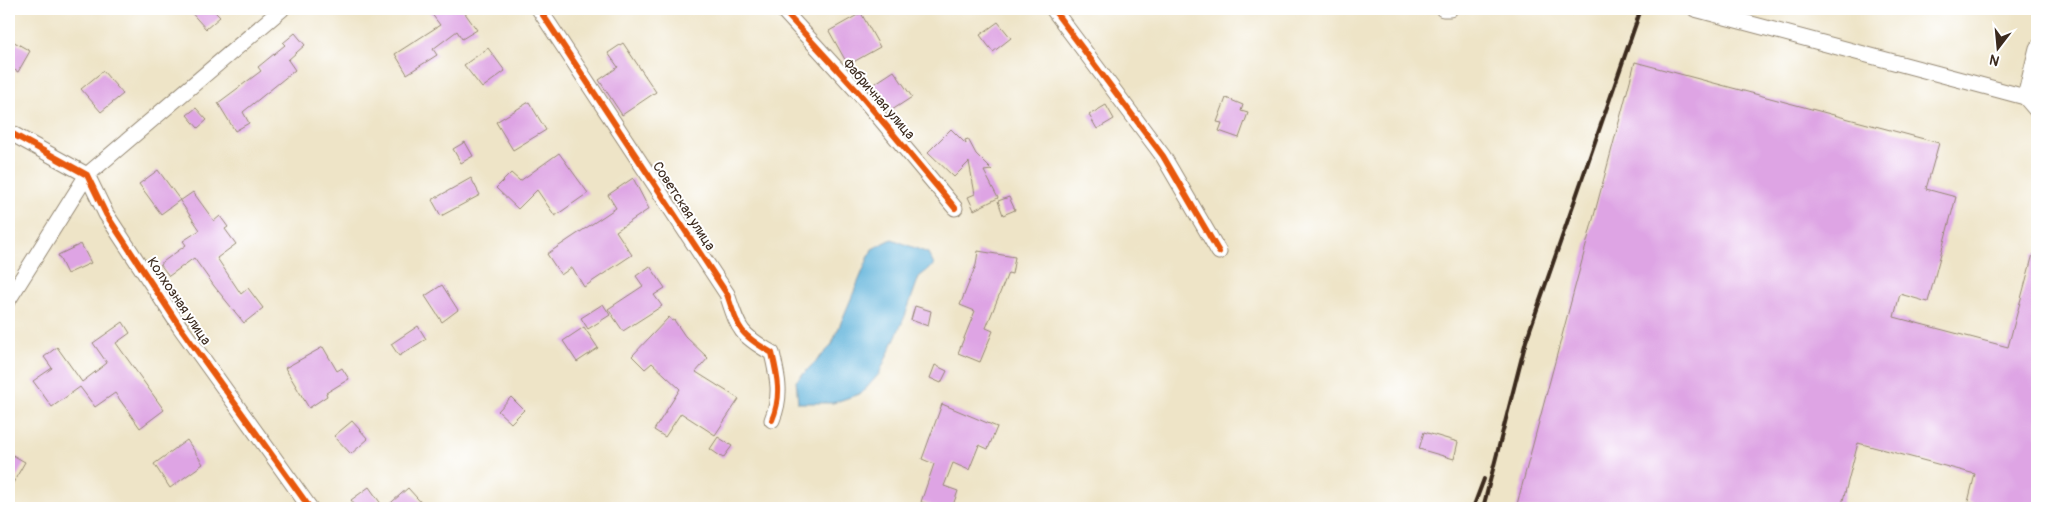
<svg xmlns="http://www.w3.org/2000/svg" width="2046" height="517" viewBox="0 0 2046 517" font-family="Pangolin,sans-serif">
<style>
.water{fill:#5fb2da;stroke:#4d6e7c}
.building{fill:#dea4e4}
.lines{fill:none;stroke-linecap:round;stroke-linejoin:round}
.minor-casing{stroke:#948772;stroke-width:17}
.minor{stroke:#fff;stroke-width:15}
.rail{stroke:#3b2a1e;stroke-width:4}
.cycleway-casing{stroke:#fff;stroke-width:9}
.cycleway{stroke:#e8590c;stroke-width:6}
.labels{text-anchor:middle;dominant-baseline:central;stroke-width:4;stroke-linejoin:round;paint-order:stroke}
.street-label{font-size:14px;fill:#3b2a1e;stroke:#fff}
</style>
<rect width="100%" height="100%" fill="#fff"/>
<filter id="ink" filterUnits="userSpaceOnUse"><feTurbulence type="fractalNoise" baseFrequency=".02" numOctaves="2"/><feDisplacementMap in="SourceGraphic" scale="10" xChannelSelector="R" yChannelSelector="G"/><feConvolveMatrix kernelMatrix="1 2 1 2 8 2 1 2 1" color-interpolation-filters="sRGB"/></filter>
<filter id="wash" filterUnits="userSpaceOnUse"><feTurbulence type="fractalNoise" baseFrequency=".0096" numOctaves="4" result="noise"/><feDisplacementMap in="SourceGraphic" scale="20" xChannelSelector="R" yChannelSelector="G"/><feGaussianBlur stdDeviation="1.12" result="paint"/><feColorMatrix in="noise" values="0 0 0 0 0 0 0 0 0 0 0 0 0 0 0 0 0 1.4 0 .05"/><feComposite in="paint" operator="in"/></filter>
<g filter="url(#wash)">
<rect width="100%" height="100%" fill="#eee4c7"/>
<path class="water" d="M892 239 928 253 934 265 919 277 905 316 879 374 862 393 833 403H798L796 381 831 346 872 249Z"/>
<g id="blocks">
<g class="building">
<path d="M188 9H212L220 17 206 29Z"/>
<path d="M428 9H462L477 30 462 39 457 31 433 49 437 55 407 74 395 54 440 25Z"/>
<path d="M861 13 880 47 848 65 829 31Z"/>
<path d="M998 22 1011 38 993 52 980 35Z"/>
<path d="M295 33 305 45 288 60 295 70 243 112 249 123 235 131 218 103 261 71 258 67 285 45 283 43Z"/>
<path d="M9 39 30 51 18 72 9 67Z"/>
<path d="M623 43 656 92 622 115 599 80 618 67 608 53Z"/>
<path d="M488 48 505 71 482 88 464 65Z"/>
<path d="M1635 62 1939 143 1926 189 1956 197 1928 302 1900 294 1894 317 2008 347 2033 254H2037V508H1990L1968 502 1975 474 1858 443 1841 508H1516Z"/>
<path d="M103 71 123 94 101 112 81 89Z"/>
<path d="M894 71 912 97 889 112 871 86Z"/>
<path d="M1226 98 1243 105 1241 111 1248 113 1239 138 1219 131 1222 123 1217 122Z"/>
<path d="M529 102 546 130 513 150 496 122Z"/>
<path d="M1106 105 1114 119 1097 129 1089 115Z"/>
<path d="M196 108 207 120 198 128 187 115Z"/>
<path d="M951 129 966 144 965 140 968 139 976 154 992 170 984 171 998 198 974 210 968 197 975 194 969 162 954 177 928 152Z"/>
<path d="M465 142 473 156 461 163 453 149Z"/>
<path d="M559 153 588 193 555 216 537 190 518 209 496 188 511 173 520 181Z"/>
<path d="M158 170 180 200 161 214 139 184Z"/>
<path d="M471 178 480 195 441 216 432 200Z"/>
<path d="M633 178 649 209 616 231 632 255 584 287 572 267 561 275 547 254 616 208 608 195Z"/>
<path d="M193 192 214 221 220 216 228 227 225 229 236 244 217 258 241 294 248 288 263 308 244 323 214 286 194 258 169 276 160 264 186 245 183 241 200 230 180 201Z"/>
<path d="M1009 197 1015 210 1003 215 998 201Z"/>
<path d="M81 244 91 263 67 274 58 255Z"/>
<path d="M978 251 1015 257 1012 274 1008 273 986 328 993 331 980 362 958 353 975 311 960 305 976 265Z"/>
<path d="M650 266 665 288 654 295 662 306 623 331 608 309 643 286 636 276Z"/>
<path d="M442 285 458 310 442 322 425 296Z"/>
<path d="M603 304 610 315 588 329 581 318Z"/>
<path d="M915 306 931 311 928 326 911 320Z"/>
<path d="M669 317 672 321 674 320 685 336 708 358 696 372 739 399 715 435 681 413 665 437 654 430 680 389 652 363 645 369 632 356Z"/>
<path d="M123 322 130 333 116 343 164 410 140 428 115 393 95 407 80 387 52 407 33 381 52 368 44 357 57 347 82 382 107 363 93 343Z"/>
<path d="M418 326 426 339 399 356 391 344Z"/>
<path d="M584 327 598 348 577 362 563 341Z"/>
<path d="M323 347 337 371 342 368 349 379 326 393 327 396 309 408 285 368Z"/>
<path d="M935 365 947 371 941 383 930 378Z"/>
<path d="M511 397 524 410 511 423 498 411Z"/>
<path d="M942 404 997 427 988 449 979 445 969 470 953 463 944 486 958 491 952 508H941L921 502 934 464 922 459Z"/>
<path d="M352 421 368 439 351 454 334 436Z"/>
<path d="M1424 432 1458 442 1454 459 1419 449Z"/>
<path d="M718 437 732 446 723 458 710 449Z"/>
<path d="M187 440 203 464 170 488 154 464Z"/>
<path d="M9 453 25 462 9 490Z"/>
<path d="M369 487 384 508H357L351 500Z"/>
<path d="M408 488 426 508H385Z"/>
</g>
</g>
</g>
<g filter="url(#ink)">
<use href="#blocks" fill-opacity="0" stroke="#948772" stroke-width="1"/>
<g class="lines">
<g class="minor-casing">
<g id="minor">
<path d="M539 9 727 294C739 330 739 334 772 353 778 378 782 396 772 420"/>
<path d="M782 9 858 92 955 208"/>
<path d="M1053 9 1163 156 1219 252"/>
<path d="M1443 9H1450"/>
<path d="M1695 9 2025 97"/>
<path d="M2037 48 2025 97 2037 111"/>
<path d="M9 132 87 175 106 214 180 327 310 508"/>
<path d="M9 299 87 175 282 9"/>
</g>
</g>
<use href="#minor" class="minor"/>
<g class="rail">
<path d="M1473 508 1484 479"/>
<path d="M1483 508 1526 341 1641 9"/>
</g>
<g class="cycleway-casing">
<g id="cycleway">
<path d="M539 9 727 294C739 330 739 334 772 353 778 378 782 396 772 420"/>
<path d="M782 9 858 92 955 208"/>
<path d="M1053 9 1163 156 1219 252"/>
<path d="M9 132 87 175 106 214 180 327 310 508"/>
</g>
</g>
<use href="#cycleway" class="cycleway"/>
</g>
</g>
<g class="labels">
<g class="street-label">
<text transform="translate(879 99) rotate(49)">Фабричная улица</text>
<text transform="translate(684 206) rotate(57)">Советская улица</text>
<text transform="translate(179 301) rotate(56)">Колхозная улица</text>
</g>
</g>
<rect width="2046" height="517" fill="none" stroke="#fff" stroke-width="30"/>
<g transform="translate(1998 48) rotate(196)" stroke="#ffffff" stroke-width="4" paint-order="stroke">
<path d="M0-4L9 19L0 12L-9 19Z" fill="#3b2a1e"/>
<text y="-8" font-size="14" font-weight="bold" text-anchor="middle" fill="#3b2a1e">N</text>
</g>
</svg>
